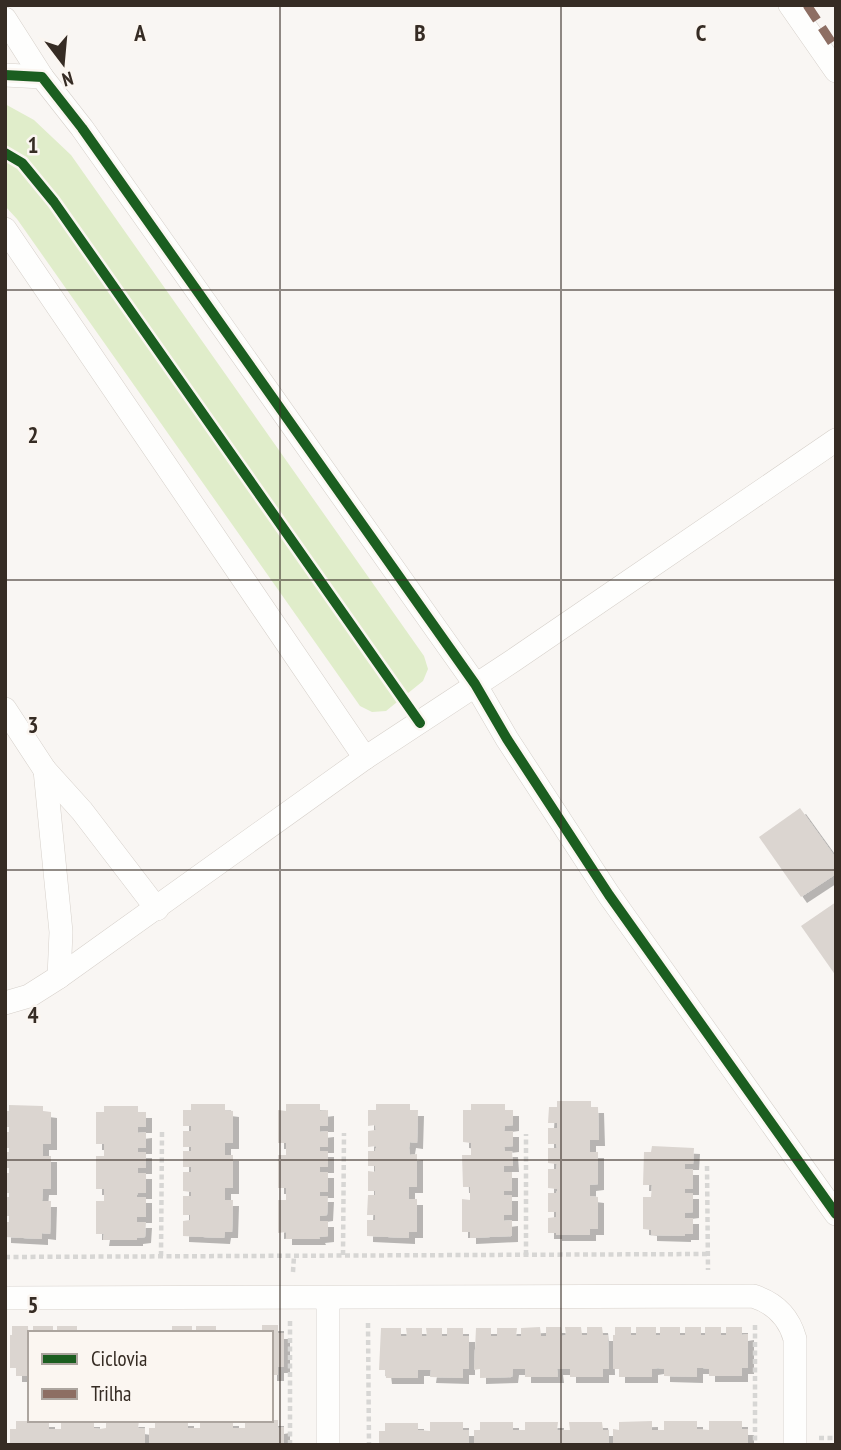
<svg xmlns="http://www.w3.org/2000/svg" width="841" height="1450" viewBox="0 0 841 1450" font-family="'PT Sans Narrow',sans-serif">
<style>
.green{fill:#e0edca}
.building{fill:#dbd5d0;filter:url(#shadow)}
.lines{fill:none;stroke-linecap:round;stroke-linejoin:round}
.minor-casing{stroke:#d6d0ca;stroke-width:24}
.path{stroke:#d7d6d4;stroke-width:4.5;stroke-dasharray:5 3.5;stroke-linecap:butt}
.minor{stroke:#fefefd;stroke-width:23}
.quiet{stroke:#8d6e63;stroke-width:9;stroke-dasharray:18 9;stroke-linecap:butt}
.cycleway-casing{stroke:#fbf6f1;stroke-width:15}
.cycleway{stroke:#1b5e20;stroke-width:10}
.grid{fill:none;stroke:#362c24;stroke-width:2;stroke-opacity:0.55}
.grid-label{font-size:23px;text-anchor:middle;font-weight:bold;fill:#362c24;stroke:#fbf6f1;stroke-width:5;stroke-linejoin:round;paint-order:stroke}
</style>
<defs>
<filter id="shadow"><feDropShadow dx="6" dy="6" stdDeviation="0" flood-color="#0004"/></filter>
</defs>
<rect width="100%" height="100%" fill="#f9f6f3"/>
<path class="green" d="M5 104 34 120 71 155 424 656 428 669 423 681 386 711 372 712 360 706 17 219 5 206Z"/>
<g class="building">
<path d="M800 808 836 858V874L801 897 759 837Z"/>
<path d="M836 902V976L801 926Z"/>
<path d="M557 1101H591V1107H598L599 1140H590V1152H598V1184L590 1185V1196L598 1197V1229H590V1235H556V1233H548V1218L556 1217V1212H548V1193H556L557 1191V1189L548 1188V1169H556L557 1164 548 1163V1148H557L556 1144H548V1128H557V1123H548L549 1107H557Z"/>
<path d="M191 1104H225V1110L233 1111V1143H225V1155H233V1188H225V1200H233L232 1232H225L224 1238 183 1236V1221L190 1220V1215H183V1196H191V1192L183 1191V1172H191V1167H183V1151H191V1147H183V1131H191V1126H183V1110H191Z"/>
<path d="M286 1104H320V1111L328 1110V1126H320V1132L328 1131V1147H320V1151H328V1167H320V1172H328V1192H320V1196H328L327 1215 320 1216V1221H328V1236L319 1237 320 1239H286V1232L278 1233V1200H286V1188H278V1155H286V1143H278V1110L286 1111Z"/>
<path d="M376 1104H410V1110H418L417 1143 410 1142 409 1148 410 1155 417 1154V1187H409V1199H417V1232H409V1238L367 1236V1220H375V1215H367L368 1195H375V1191H368V1171L375 1172V1166H368V1151H375L376 1148V1146L368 1147V1131L376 1130 375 1125 368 1126V1110H376Z"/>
<path d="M471 1104H505V1110H513V1125L505 1126 504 1131H513V1146L504 1147 505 1151H512L513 1166H504V1172H512V1191H504V1195H512V1215H504V1221L512 1220V1236L470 1238V1232H462V1199L470 1200V1187H463L462 1155H471V1143L463 1142V1110H471Z"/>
<path d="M9 1105 43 1106V1111L51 1112V1144H43V1156H51V1189H43L42 1201H51L50 1234 42 1233V1239L5 1237V1222H9V1216H5V1197H9V1193H5V1173H9V1168H5V1152H9V1148H5V1132H9V1127H5V1111H9Z"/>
<path d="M104 1106H138V1112H146V1127H138V1133L146 1132V1148H138V1152H146V1168H138V1173H146V1193H138L137 1195V1197H146V1217H137V1222H146L145 1237 137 1238V1240H103L104 1234H96V1201H104V1189H96V1156H104V1144H96V1112H104Z"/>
<path d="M652 1146 694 1148 693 1164H685V1169H693V1189H685V1193H693V1212L685 1213V1218H693V1234H685V1236L651 1235V1230L643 1229V1197H651L652 1185H643L644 1152H651Z"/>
<path d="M262 1325H278V1333H284V1367H278V1375H271V1333H262Z"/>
<path d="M12 1326H28L30 1376H16V1368H10V1335H12Z"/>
<rect x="33" y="1326" width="20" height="7"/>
<rect x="57" y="1326" width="20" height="7"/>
<rect x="172" y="1326" width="20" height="7"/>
<rect x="196" y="1326" width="20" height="7"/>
<path d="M540 1327 541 1336H546V1327H561L562 1336 566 1335 565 1327H581L582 1335H587V1327H602L603 1335H608L609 1369H603V1377H570V1369H557L558 1377H525V1369H513L512 1377 480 1378V1369L474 1370 476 1328H491V1336H497V1328H517L516 1336H521V1328Z"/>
<path d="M615 1327H631V1335H636V1327H656V1335H660V1327H680V1335H685V1327H701V1335H705V1327H721V1335H726V1327H742V1335L748 1334V1368H742V1376H709V1369L703 1368H697V1377L664 1376V1369L658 1368 652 1369V1377H619V1369H613V1335H615Z"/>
<path d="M381 1328H401V1336H407L406 1328H422V1336H427L426 1328H442V1336H447V1328H463V1336H469V1369H463V1378L430 1377 431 1370H418V1378H386L385 1370H379Z"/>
<path d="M155 1420H188V1428H200V1420H233V1428H245V1420H278V1428L284 1427V1445H149V1428H155Z"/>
<path d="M16 1421H49V1429H61V1421H94V1428L100 1429 106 1428V1421H139L138 1428 145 1429V1445H10V1429H16Z"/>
<path d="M652 1421V1430H664V1421H697V1429L709 1430V1421H742V1429H748V1445H613V1429L619 1430V1422Z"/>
<path d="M430 1422H463V1430H469V1445H379V1431H385V1423H418V1430L430 1431Z"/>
<path d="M480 1422H513V1430H525V1422H558L557 1430H570L569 1422H602L603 1430H609V1445H474V1430H480Z"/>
</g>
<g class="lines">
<g class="minor-casing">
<g id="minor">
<path d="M790 5 836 71"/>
<path d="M5 19 42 77"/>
<path d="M5 75 42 77 82 128 475 684 507 739 609 895 836 1214"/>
<path d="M5 229 365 758"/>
<path d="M5 709 45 770 82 811 157 909"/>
<path d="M45 770 61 932 59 977"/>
<path d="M5 1003 29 996 59 977 365 758 514 660 836 440"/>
<path d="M5 1298 753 1296C775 1303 789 1317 795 1339V1445"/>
<path d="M328 1298V1445"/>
</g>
</g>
<g class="path">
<path d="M707 1166 708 1270"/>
<path d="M343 1255 344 1133"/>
<path d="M526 1255V1134"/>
<path d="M161 1256 162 1132"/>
<path d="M5 1257 707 1254"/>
<path d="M293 1272 294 1256"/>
<path d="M290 1321V1445"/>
<path d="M368 1323 369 1445"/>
<path d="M755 1325V1445"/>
<path d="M819 1438H836"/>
</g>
<use href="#minor" class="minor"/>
<path class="quiet" d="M807 5 836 49"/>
<g class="cycleway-casing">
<g id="cycleway">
<path d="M5 75 42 77 82 128 475 684 507 739 609 895 836 1214"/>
<path d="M5 153 22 163 54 202 420 723"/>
</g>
</g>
<use href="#cycleway" class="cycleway"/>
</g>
<path class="grid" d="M280 5V1445M561 5V1445M5 290H836M5 580H836M5 870H836M5 1160H836"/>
<g class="grid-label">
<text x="140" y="41">A</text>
<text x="420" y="41">B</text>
<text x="701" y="41">C</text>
<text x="33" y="153">1</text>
<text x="33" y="443">2</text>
<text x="33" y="733">3</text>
<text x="33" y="1023">4</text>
<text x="33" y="1313">5</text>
</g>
<rect width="841" height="1450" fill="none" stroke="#362c24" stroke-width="14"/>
<rect x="28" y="1331" width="245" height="91" fill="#fbf6f1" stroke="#aca59f" stroke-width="2"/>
<rect x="42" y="1354" width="35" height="10" fill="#1b5e20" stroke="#aca59f" stroke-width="2"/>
<text x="91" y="1366" font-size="21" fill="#362c24">Ciclovia</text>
<rect x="42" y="1389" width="35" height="10" fill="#8d6e63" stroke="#aca59f" stroke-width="2"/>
<text x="91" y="1401" font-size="21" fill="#362c24">Trilha</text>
<g transform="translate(63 63) rotate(164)" stroke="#fbf6f1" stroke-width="5" paint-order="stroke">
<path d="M0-5L12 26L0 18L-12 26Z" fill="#362c24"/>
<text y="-10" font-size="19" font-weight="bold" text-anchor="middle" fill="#362c24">N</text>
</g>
</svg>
